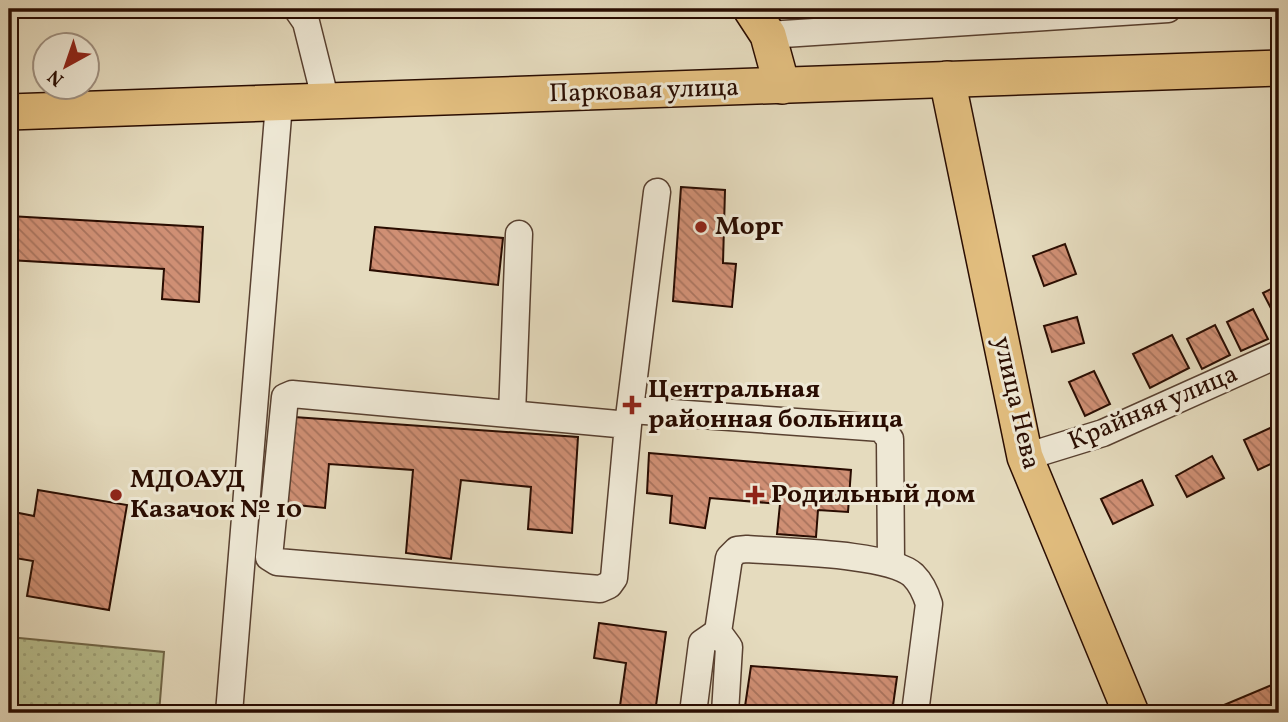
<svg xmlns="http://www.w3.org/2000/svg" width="1288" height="722" viewBox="0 0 1288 722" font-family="Vollkorn,serif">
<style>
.park{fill:url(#park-dots);stroke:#706648;stroke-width:2}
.building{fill:url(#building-back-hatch);stroke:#290c01;stroke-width:2}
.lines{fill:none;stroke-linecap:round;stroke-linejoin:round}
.minor-casing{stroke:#584030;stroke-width:29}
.major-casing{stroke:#290c01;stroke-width:38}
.minor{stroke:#eee8d5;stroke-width:26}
.major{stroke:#e2be7f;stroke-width:35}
.poi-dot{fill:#8f2418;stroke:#eee8d5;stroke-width:2.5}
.labels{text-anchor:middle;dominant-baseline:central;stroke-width:6;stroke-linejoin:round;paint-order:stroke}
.street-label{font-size:26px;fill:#290c01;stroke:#eee8d5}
.poi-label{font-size:26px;font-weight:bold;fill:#290c01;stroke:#eee8d5;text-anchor:start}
</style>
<defs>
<pattern id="park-dots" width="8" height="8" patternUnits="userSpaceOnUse" patternTransform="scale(1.75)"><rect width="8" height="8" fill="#b8bf8f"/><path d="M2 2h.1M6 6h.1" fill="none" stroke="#9ea37a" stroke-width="1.8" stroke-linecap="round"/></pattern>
<pattern id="building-back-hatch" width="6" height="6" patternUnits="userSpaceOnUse" patternTransform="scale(1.75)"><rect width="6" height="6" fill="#cf8f74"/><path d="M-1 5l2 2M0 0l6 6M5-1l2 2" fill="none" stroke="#a8735d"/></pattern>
</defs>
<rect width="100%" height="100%" fill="#e5dbbe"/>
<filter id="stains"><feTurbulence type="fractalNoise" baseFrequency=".00286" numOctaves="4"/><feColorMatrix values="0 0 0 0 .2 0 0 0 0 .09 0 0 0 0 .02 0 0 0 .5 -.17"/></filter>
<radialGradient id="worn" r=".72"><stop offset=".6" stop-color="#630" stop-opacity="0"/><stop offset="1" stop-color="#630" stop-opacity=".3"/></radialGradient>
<path class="park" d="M9 637 164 652 159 713H9Z"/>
<g class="building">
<path d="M9 9H49V12L9 13Z"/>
<path d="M681 187 725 190 723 263 736 264 732 307 673 301Z"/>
<path d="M9 216 203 227 199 302 162 299 164 269 9 260Z"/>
<path d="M375 227 503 238 498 285 370 270Z"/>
<path d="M1065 244 1076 274 1044 286 1033 256Z"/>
<path d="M1279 285V324L1263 293Z"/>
<path d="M1253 309 1268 339 1241 351 1227 322Z"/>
<path d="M1077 317 1084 343 1052 352 1044 326Z"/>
<path d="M1215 325 1230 355 1202 369 1187 339Z"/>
<path d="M1172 335 1189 368 1150 388 1133 354Z"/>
<path d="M1094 371 1110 404 1085 416 1069 382Z"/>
<path d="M294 417 578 437 572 533 528 529 531 487 461 480 451 559 406 553 413 470 329 464 325 508 287 504Z"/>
<path d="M1279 424V460L1258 470 1244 440Z"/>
<path d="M649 453 851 470 848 512 818 510 816 537 777 534 780 504 710 498 705 528 670 523 672 496 647 493Z"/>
<path d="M1212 456 1224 478 1187 497 1176 476Z"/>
<path d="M1142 480 1153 505 1113 524 1101 499Z"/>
<path d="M38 490 127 505 109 610 27 596 33 561 9 557V511L34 516Z"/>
<path d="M599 623 666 632 655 713H619L626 663 594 658Z"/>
<path d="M751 666 897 677 892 713H818L772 708 771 713H744Z"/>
<path d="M1279 682V713H1205Z"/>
</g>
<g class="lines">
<g class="minor-casing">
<g id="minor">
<path d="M297 9 306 22 326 102"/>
<path d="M768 35 1168 9"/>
<path d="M631 410 881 428 890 439 891 562"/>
<path d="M512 414 519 234"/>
<path d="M628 425 292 394 285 397 269 557 277 562 600 589 609 585 614 578 628 425 657 192"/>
<path d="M1025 457 1103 433 1279 354"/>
<path d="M229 713 279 104"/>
<path d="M693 713 702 643 718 632"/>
<path d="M725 713 729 647 718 632 729 558 737 550 747 549C783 552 889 553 913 575 921 583 926 594 929 604L915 713"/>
</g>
</g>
<g class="major-casing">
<g id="major">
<path d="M751 9 768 35 782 86"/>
<path d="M947 79 1025 457 1131 713"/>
<path d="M9 112 1279 68"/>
</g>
</g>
<use href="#minor" class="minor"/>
<use href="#major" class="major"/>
</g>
<g class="poi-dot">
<circle cx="701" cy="227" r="7"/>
<path d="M628.5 394.5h7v7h7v7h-7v7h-7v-7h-7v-7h7z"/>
<circle cx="116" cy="495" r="7"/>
<path d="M751.5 484.5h7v7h7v7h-7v7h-7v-7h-7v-7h7z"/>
</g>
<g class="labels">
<g class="street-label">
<text transform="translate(644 91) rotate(-2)">Парковая улица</text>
<text transform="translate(1016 403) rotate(77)">улица Нева</text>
<text transform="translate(1153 408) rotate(-23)">Крайняя улица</text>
</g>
<g class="poi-label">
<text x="715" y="227">Морг</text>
<text x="648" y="390">Центральная<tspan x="648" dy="30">районная больница</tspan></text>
<text x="130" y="480">МДОАУД<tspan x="130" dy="30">Казачок № 10</tspan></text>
<text x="771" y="495">Родильный дом</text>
</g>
</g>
<rect width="1288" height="722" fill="none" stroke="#e5dbbe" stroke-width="35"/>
<rect x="10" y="10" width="1267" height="701" fill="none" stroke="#290c01" stroke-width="3.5"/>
<rect x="18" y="18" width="1253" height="687" fill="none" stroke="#290c01" stroke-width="2"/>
<g transform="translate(66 66) rotate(220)"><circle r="33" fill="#eee8d5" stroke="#9f9080" stroke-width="2"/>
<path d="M0-5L12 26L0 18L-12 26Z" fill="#8f2418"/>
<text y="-10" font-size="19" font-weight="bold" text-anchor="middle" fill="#290c01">N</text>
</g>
<rect width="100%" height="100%" filter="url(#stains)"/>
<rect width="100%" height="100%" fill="url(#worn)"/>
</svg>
